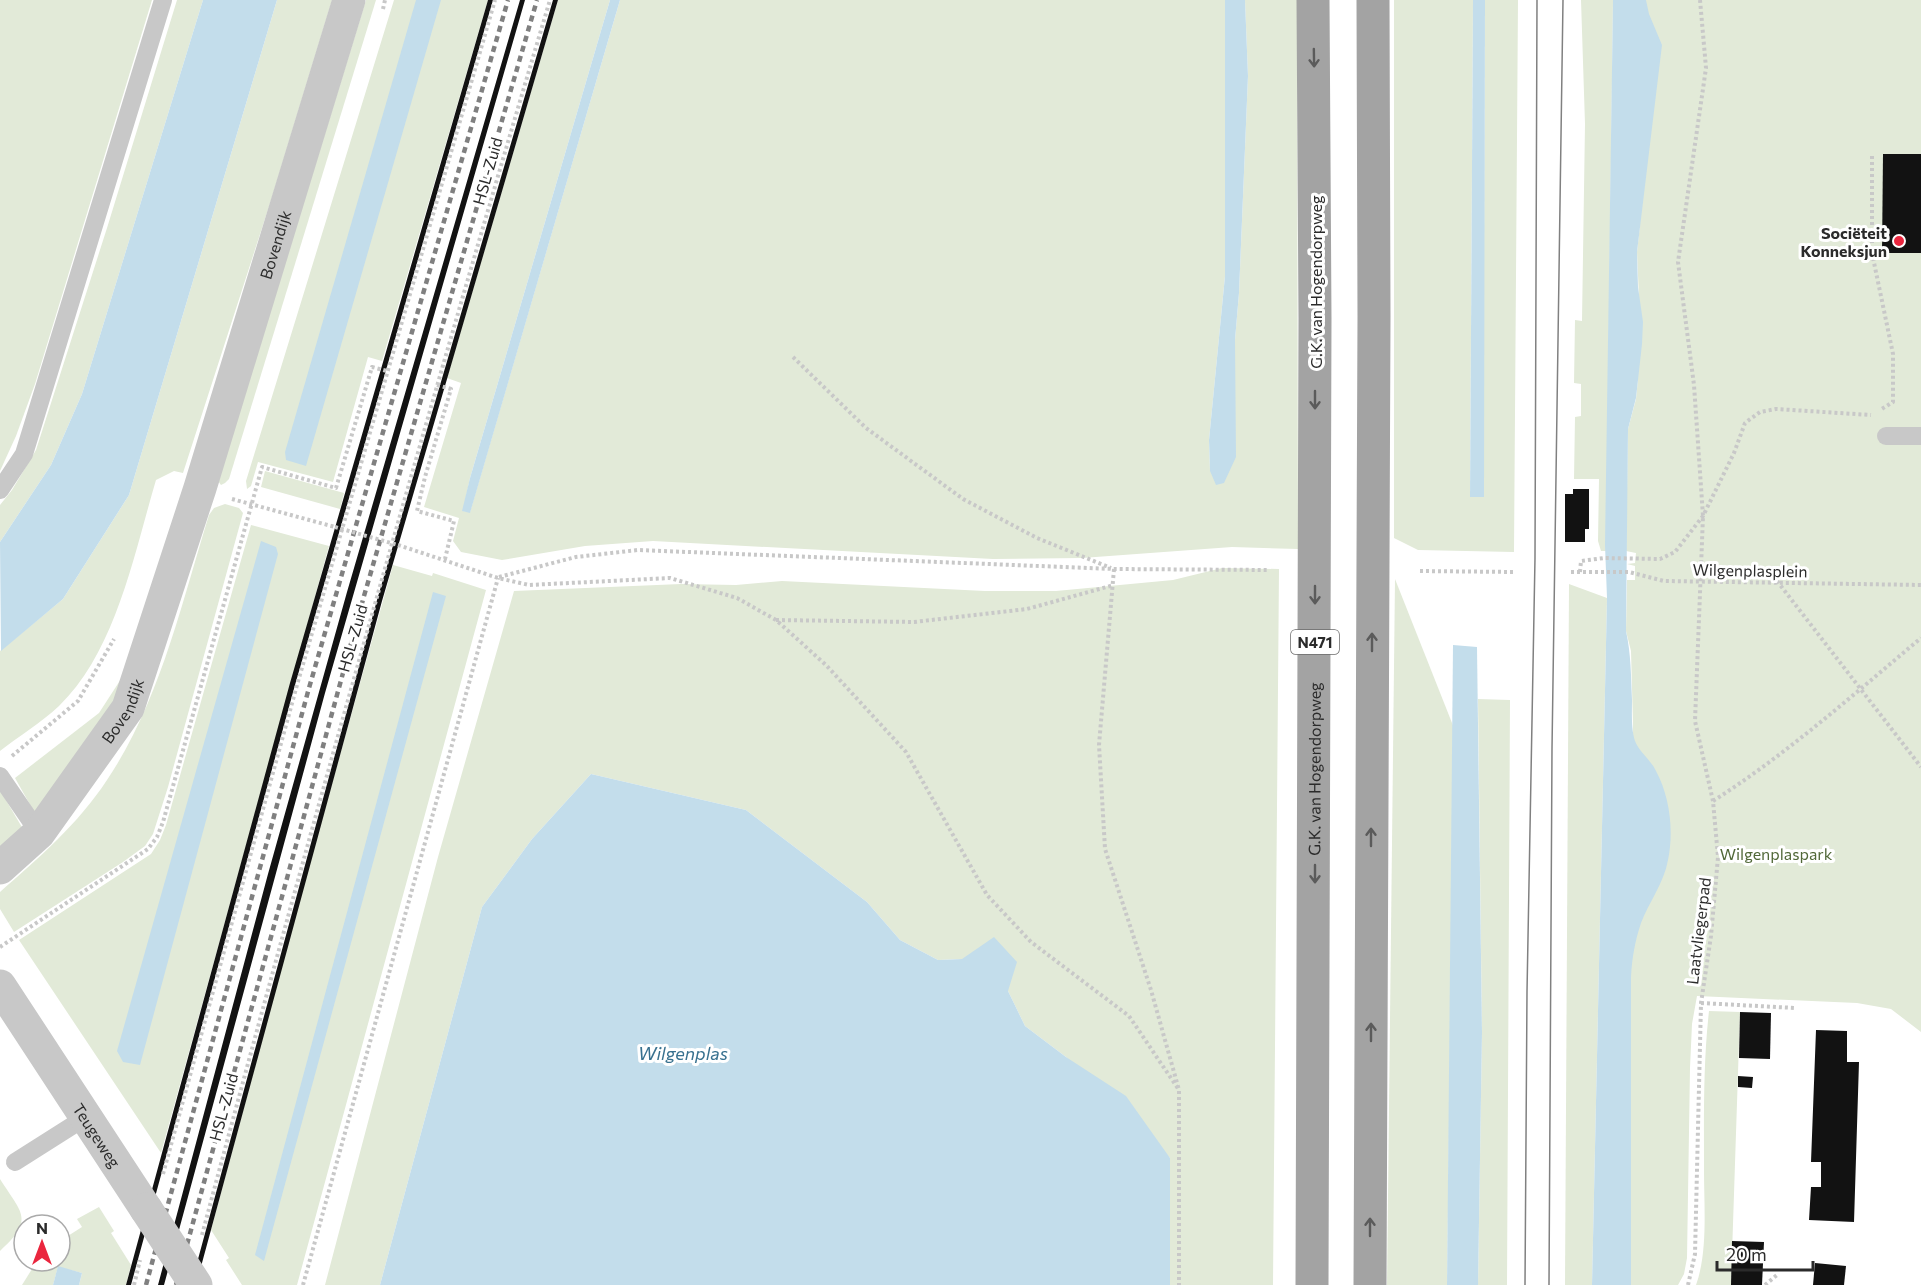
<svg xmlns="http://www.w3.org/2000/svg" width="1921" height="1285" viewBox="0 0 1921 1285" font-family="Commissioner,sans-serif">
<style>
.green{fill:#e2ead8}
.water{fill:#c3ddeb}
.building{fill:#121212}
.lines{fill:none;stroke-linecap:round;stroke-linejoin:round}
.path{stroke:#c8c8c8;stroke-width:4;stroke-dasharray:3 3;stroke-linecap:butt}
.lane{stroke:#c8c8c8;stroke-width:18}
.street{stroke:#c8c8c8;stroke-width:33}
.primary{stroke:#a3a3a3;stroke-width:33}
.tram{stroke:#808080;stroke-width:1.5}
.rail{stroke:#808080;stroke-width:4.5;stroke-dasharray:6 4.5;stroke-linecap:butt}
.path-bridge{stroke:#c8c8c8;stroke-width:4;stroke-dasharray:3 3;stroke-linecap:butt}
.street-bridge{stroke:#c8c8c8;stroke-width:33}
.oneway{stroke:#5b5b5b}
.poi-dot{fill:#ea263e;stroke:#fff;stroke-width:2}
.labels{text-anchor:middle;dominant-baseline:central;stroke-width:6;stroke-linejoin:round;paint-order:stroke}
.shield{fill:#fff;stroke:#6b6b6b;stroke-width:1.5}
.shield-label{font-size:15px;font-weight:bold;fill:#2b2b2b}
.street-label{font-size:16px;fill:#2b2b2b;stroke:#fff}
.poi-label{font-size:16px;font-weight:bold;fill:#2b2b2b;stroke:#fff;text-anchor:end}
.park-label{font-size:16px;fill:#516838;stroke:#fff}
.water-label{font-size:18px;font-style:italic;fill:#38718f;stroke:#fff}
</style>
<rect width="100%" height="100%" fill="#fff"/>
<g class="green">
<path d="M0 0H152L35 384 16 436 0 471Z"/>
<path d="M177 0H203L82 394 51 465 0 542V505L12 490 36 450 107 228Z"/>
<path d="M277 0H332L272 197 183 473 174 471 156 480C134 554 116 651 59 706 41 723 19 736 0 751V651L63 599 129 495Z"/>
<path d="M366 0H376L229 479 225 483 221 485 218 481Z"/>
<path d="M394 0H488L382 361 368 357 333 482 258 462 251 486 247 489 246 481Z"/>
<path d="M558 0H610L470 478 463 511 470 512 620 0H1225V276L1209 440 1210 471 1235 340 1239 293 1248 76 1245 0H1297L1298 549 1232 547 1082 558 993 559 653 541 585 546 502 560 461 552 453 541 459 518 424 507 461 383 447 378Z"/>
<path d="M1394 0H1473L1470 497H1483L1485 0H1518L1514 552 1418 550 1394 538Z"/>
<path d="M1581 0H1613L1606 551H1601L1598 541 1599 479H1574L1575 417 1581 416V384L1574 383 1575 320 1582 321 1585 124Z"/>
<path d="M1644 0H1921V1032L1891 1009 1857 1003 1697 996 1692 1024 1690 1068 1687 1258 1684 1274 1678 1285H1631L1629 992 1633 725 1631 651 1626 631 1627 580H1635V566L1627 564 1635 563 1636 553 1626 551 1628 429 1636 399 1638 379 1639 298 1637 252 1640 225Z"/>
<path d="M265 471 344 493 340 509 261 487Z"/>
<path d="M225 504 239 508 243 513 168 787 153 834 145 846 123 862 14 932 0 909V892C39 858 78 824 107 780 160 701 181 605 209 515L214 508Z"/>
<path d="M251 525 329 546 161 1153 19 940 151 854 160 840 166 825Z"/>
<path d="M393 565 432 576 433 573 486 590 297 1285H242L226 1260 229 1258 211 1230 304 884Z"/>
<path d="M1222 568 1279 569 1273 1285H1170V1158L1066 1057 1025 1026 1008 991 961 959 938 960 900 940 867 902 746 810 591 774 532 839 482 907 380 1285H325L438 857 514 591 681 584 736 585 782 581 985 591H1056L1173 580Z"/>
<path d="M1395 579 1454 728 1447 1285H1387Z"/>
<path d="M1569 584 1607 598 1592 1285H1565Z"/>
<path d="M121 679 119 705 37 817 15 778 99 713Z"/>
<path d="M1478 699 1510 700 1507 1285H1478L1482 1033Z"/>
<path d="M0 790 23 829 0 848Z"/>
<path d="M1709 1011 1740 1012 1731 1285H1696C1708 1252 1704 1206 1704 1171 1704 1118 1703 1064 1709 1011Z"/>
<path d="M0 1179C22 1214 35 1219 0 1251Z"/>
<path d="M99 1207 114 1231 111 1233 131 1265 126 1285H79L82 1273 58 1267 53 1285H22L37 1261H60V1241L82 1227 77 1219Z"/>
</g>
<g class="water">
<path d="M203 0H277L129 495 63 599 1 651 0 542 51 465 82 394Z"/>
<path d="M416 0H441L306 466 286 460 285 452Z"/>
<path d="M610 0H620L470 513 462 511 470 478Z"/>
<path d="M1225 0H1245L1248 76 1239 293 1235 340 1236 457 1224 483 1216 485 1210 471 1209 440 1225 276Z"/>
<path d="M1473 0H1485L1484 497H1470Z"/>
<path d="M1613 0H1646L1649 14 1662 45 1637 252 1638 287 1643 322 1642 344 1636 398 1628 429 1626 631C1631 654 1631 676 1632 700 1632 712 1631 729 1635 741 1639 752 1651 760 1656 771 1670 797 1674 831 1668 860 1664 883 1649 902 1641 923 1635 941 1632 958 1631 977V1285H1592L1607 598 1605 545Z"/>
<path d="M261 541 276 547 278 554 140 1065 123 1062 117 1051Z"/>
<path d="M433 592 446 596 264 1261 255 1255Z"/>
<path d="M1453 645 1477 647 1482 1033 1478 1285H1447Z"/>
<path d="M591 774 746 810 867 902 900 940 938 960 962 959 994 937 1017 962 1008 991 1025 1026 1066 1057 1126 1096 1170 1158V1285H380L482 907 532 839Z"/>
<path d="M58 1266 82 1273 79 1285H53Z"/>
</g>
<g class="building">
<path d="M488 0H493L295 685 131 1285H126L290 683Z"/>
<path d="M520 0H525L325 693 164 1285H158L268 874 347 592Z"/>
<path d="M553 0H558L382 601 196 1285H191L377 600Z"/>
<path d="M1883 154H1921V253H1882Z"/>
<path d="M1573 489H1589V529H1585V542H1565V494H1573Z"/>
<path d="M1740 1012 1771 1013 1770 1059 1739 1058Z"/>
<path d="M1816 1030 1847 1031V1062H1859L1854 1222 1809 1220 1811 1187H1821V1162H1811Z"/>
<path d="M1738 1076 1753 1077 1752 1088 1738 1087Z"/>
<path d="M1732 1241 1764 1242 1762 1285H1731Z"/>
<path d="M1815 1263 1846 1266 1844 1285H1813Z"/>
</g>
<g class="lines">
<g class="path">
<path d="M383 9 385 0"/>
<path d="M1872 156V253L1893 354V402L1880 410"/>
<path d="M793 357 866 428 963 499 1037 538 1111 568"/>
<path d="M437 385 451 389 425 477 417 511 454 521 445 559"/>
<path d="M232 499 335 527"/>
<path d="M398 545 498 578 529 585 670 578 737 598 776 620 826 665 906 752 987 895 1031 942 1129 1016 1179 1090"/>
<path d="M1114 569 1099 745 1105 849 1151 990 1179 1090V1285"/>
<path d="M1420 571 1515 572"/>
<path d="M1571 572H1629L1664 581 1921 585"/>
<path d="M1580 572 1581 561 1604 558 1660 559 1675 552 1703 516 1734 453 1745 423 1760 412 1776 409 1871 415"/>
<path d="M499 577 576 557 638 550 1114 569 1269 570"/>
<path d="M1777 581 1921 767"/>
<path d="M776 620 914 622 1027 609 1114 585"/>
<path d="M12 756 78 701 114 639"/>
<path d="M1713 801C1787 754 1854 694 1921 638"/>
<path d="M0 947 148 849 157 837 163 822 262 467 336 488 372 367 387 371"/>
<path d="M1701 1003 1795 1008"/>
<path d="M163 1174 297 685 495 0"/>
<path d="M202 1235C312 822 428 410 550 0"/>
<path d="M134 1285 140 1260"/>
<path d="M303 1285 498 578"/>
<path d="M1688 1285 1695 1254 1701 1003 1711 936 1718 857 1713 801 1695 721 1703 516 1694 385 1678 262 1706 68 1700 0"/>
<path d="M1765 1285 1777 1275"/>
</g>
<g class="lane">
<path d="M1886 436H1921"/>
<path d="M0 490 24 454 163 0"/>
<path d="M0 776 39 833"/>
<path d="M15 1162 86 1117"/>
</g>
<g class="street">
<path id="s1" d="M0 868 39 833 128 708 200 488 349 0"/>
<path id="s2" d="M0 986 146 1209"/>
</g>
<g class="primary">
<path id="s3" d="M1312 1285 1315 318 1313 0"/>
<path d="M1370 1285 1374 316 1373 0"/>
</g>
<g class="tram">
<path d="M1525 1285 1527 992 1535 558 1537 0"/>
<path d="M1549 1285 1552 749 1563 0"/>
</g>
<g class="rail">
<path d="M146 1285 309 688 508 0"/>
<path d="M176 1285 364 596 537 0"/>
</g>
<path class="path-bridge" d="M335 527 398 545"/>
<path class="street-bridge" d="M146 1209 196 1285"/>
</g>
<defs><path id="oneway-shaft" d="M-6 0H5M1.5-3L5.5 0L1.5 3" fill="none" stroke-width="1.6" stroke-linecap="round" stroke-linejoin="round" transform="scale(1.5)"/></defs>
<g class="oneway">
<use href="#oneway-shaft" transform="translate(1314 58) rotate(89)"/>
<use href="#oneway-shaft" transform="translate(1315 400) rotate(90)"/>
<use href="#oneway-shaft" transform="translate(1315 595) rotate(90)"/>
<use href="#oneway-shaft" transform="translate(1372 642) rotate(-90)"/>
<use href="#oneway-shaft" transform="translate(1371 837) rotate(-90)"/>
<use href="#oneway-shaft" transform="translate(1315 874) rotate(90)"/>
<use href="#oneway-shaft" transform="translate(1371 1032) rotate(-90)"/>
<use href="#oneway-shaft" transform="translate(1370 1227) rotate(-90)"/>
</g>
<circle class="poi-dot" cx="1899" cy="241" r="6"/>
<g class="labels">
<rect class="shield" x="1291" y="630" width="48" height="24" rx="4.5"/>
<g class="shield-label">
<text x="1315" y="642">N471</text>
</g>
<g class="street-label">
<text transform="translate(487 171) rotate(-74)">HSL-Zuid</text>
<text stroke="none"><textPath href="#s1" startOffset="692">Bovendijk</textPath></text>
<text transform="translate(1315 282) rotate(-90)">G.K. van Hogendorpweg</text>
<text transform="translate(1750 570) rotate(1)">Wilgenplasplein</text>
<text transform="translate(352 638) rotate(-74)">HSL-Zuid</text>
<text stroke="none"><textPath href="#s1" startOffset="201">Bovendijk</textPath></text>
<text stroke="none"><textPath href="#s3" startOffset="516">G.K. van Hogendorpweg</textPath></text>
<text transform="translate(1698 931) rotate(-83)">Laatvliegerpad</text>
<text transform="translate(223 1107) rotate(-75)">HSL-Zuid</text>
<text stroke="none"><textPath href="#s2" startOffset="178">Teugeweg</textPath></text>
</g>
<g class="poi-label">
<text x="1887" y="232">Sociëteit<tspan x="1887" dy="18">Konneksjun</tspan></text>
</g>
<g class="park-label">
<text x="1776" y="853">Wilgenplaspark</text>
</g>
<g class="water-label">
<text x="683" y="1053">Wilgenplas</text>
</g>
</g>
<g transform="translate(42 1243)"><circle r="28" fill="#ffffff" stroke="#aaaaaa" stroke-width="1.5"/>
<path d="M0-4.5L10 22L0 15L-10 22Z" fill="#ea263e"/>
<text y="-9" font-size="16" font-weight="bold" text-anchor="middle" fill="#2b2b2b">N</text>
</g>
<path d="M1717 1261v9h96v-9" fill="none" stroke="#2b2b2b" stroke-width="3"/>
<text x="1726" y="1261" font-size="18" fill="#2b2b2b" stroke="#ffffff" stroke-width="4.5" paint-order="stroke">20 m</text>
</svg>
